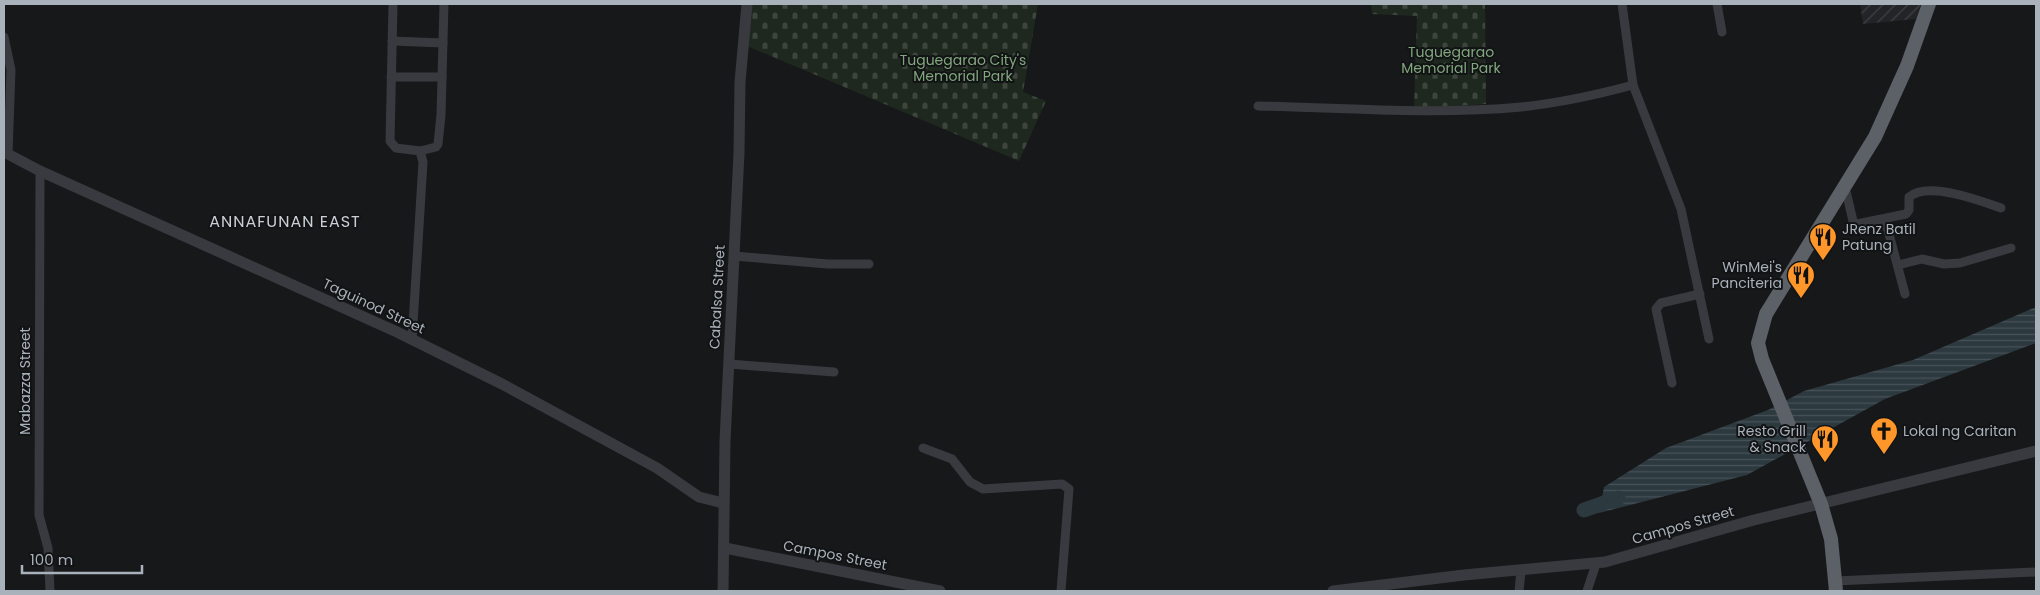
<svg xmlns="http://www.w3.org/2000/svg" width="2040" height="595" viewBox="0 0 2040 595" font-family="Poppins,sans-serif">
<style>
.industrial{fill:url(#industrial-furrows)}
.cemetery{fill:url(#cemetery-stones)}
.water{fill:url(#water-rules)}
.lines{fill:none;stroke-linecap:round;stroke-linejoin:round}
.river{stroke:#2c393f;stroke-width:15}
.minor{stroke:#383a3f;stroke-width:9}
.tertiary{stroke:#383a3f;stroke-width:11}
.trunk{stroke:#5c6067;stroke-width:14}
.labels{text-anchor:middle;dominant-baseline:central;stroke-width:4;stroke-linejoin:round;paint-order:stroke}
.park-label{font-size:14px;fill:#82a77e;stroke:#121315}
.poi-label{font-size:14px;fill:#a9b1ba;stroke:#121315;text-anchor:start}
.street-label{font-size:14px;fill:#a9b1ba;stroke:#121315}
.quarter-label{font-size:16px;letter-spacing:1px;fill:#cacfd6;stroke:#121315}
</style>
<defs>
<pattern id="industrial-furrows" width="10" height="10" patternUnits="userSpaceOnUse" patternTransform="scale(1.25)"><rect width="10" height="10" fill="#232427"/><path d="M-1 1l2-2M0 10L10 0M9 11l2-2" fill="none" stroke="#404144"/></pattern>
<pattern id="cemetery-stones" width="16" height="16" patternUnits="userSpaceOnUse" patternTransform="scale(1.25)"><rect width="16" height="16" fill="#1f281f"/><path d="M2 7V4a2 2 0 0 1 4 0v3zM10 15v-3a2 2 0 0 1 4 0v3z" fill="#3d453d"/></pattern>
<pattern id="water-rules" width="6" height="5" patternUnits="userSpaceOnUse" patternTransform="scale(1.25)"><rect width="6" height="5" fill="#2c393f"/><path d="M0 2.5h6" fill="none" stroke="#485359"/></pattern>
</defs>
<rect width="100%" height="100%" fill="#17181a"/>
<path class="industrial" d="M1860 4H1921L1916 19 1863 24Z"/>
<g class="cemetery">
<path d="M752 4H1038L1023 92 1046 101 1019 161 747 46Z"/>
<path d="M1371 4H1485L1486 104 1414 109 1417 16 1372 14Z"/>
</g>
<path class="water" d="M2036 307V343L1885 399 1747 475 1599 513 1604 487 1666 448 1768 410 1804 391 1913 360Z"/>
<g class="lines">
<path class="river" d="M1584 510 1618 498"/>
<g class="minor">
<path d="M393 4 390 141 396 148 420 151 423 162 412 340"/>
<path d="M1622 4 1633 85 1681 209 1709 339"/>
<path d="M1717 4 1722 32"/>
<path d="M4 37 11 70 8 154"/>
<path d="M392 41 443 43"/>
<path d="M391 77H442"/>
<path d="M1258 106C1345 108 1434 115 1521 107 1559 103 1596 95 1633 85"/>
<path d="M420 151 436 147 438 144 441 115 444 4"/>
<path d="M40 171 39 515 48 548 50 591"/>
<path d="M1845 187 1853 221 1857 224 1906 214 1909 210V197C1928 181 1979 200 2001 208"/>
<path d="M1885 219 1905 294"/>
<path d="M734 256 828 264H869"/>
<path d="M1898 265 1922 259 1944 264 1960 263 2011 248"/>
<path d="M729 364 834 372"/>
<path d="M1672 383 1656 309 1661 303 1700 294"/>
<path d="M923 448 952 459 970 482 983 489 1062 484 1069 489 1061 591"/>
<path d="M1835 581 2036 572"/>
<path d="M1519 591 1521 571"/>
<path d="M1587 591 1596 564"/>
</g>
<g class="tertiary">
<path d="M4 152 40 171 397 332 502 384 657 468 699 497 723 503"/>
<path d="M725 548 940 591"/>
<path d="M723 591 725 441 739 153 740 82 747 4"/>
<path d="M1333 591 1464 575 1605 562 1754 520 2036 451"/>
</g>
<path class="trunk" d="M1836 591 1831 539 1821 504 1762 359 1758 343 1766 314 1875 137 1907 66 1929 4"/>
</g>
<defs>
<g id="restaurant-pin" transform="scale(1.4375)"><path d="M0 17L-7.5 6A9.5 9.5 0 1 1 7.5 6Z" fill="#ff962a" stroke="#121315"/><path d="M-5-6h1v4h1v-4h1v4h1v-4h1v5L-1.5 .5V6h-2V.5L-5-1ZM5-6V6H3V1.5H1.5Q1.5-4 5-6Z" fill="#111"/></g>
<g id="church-pin" transform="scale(1.4375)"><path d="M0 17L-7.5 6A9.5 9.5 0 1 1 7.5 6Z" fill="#ff962a" stroke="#121315"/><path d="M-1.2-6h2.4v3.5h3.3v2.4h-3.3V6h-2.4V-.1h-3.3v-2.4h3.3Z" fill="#111"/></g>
</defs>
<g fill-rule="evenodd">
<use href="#restaurant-pin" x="1823" y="237"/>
<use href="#restaurant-pin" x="1801" y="275"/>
<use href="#church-pin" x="1884" y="431"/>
<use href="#restaurant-pin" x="1825" y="439"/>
</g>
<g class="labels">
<g class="park-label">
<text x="1451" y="52">Tuguegarao<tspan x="1451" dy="16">Memorial Park</tspan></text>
<text x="963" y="60">Tuguegarao City's<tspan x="963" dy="16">Memorial Park</tspan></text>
</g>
<g class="poi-label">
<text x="1842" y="229">JRenz Batil<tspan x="1842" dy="16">Patung</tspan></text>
<text x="1782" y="267" text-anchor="end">WinMei's<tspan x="1782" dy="16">Panciteria</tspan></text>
<text x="1806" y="431" text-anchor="end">Resto Grill<tspan x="1806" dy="16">&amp; Snack</tspan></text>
<text x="1903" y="431">Lokal ng Caritan</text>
</g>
<g class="street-label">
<text transform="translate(717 297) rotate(-87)">Cabalsa Street</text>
<text transform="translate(374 306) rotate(25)">Taguinod Street</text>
<text transform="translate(25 381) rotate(-90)">Mabazza Street</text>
<text transform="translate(1683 525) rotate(-16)">Campos Street</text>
<text transform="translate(835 555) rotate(11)">Campos Street</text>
</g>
<g class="quarter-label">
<text x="285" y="221">ANNAFUNAN EAST</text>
</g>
</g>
<rect width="2040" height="595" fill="none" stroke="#a9b1ba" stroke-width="10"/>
<path d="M22 565v8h120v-8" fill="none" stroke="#a9b1ba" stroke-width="2.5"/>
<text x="30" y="565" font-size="15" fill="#a9b1ba" stroke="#121315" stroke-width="4" paint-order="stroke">100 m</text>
</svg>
